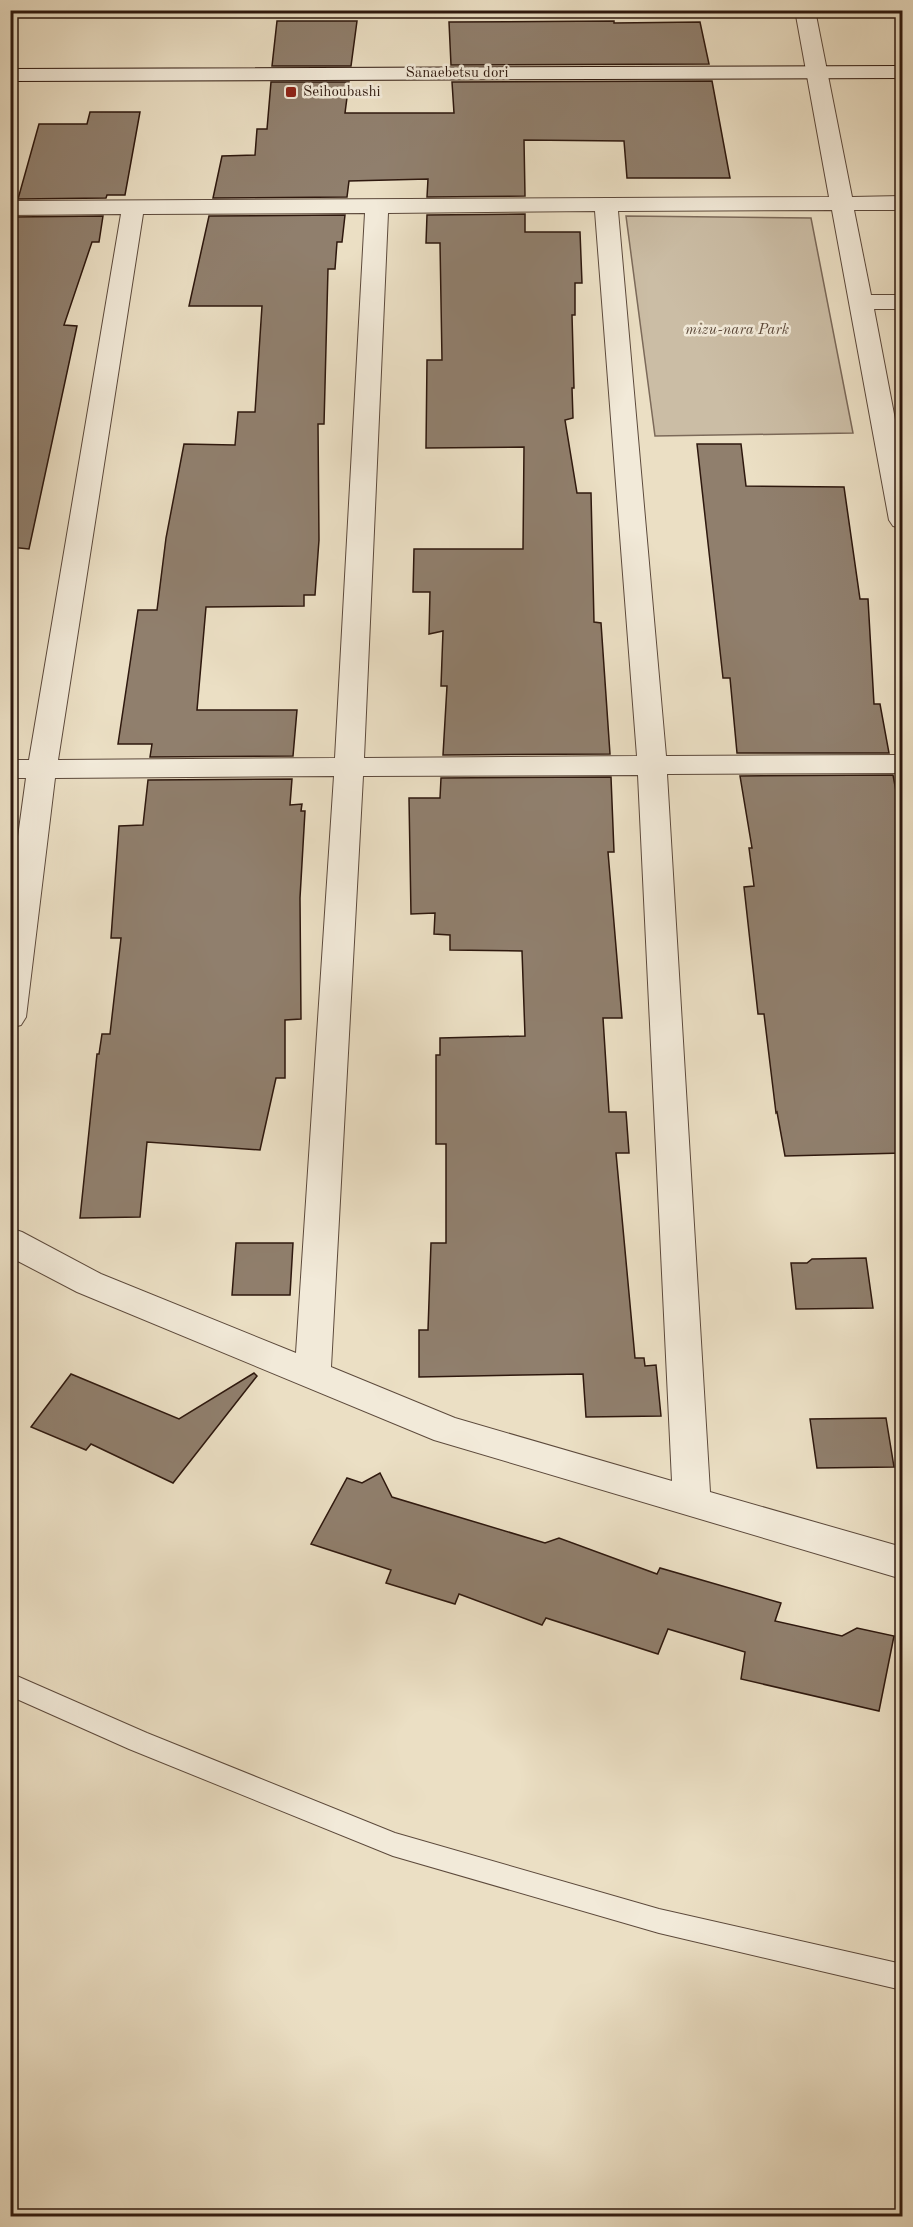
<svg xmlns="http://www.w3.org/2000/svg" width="913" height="2227" viewBox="0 0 913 2227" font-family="'Old Standard TT',serif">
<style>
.green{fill:#cbbda5;stroke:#7c6a5a;stroke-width:1.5}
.building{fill:#907f6d;stroke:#2e180e;stroke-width:1.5}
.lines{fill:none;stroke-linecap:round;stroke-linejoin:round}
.lane-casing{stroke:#5d4a3c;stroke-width:2}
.street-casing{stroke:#5d4a3c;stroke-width:2}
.secondary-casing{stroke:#2e180e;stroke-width:2}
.lane{fill:#f2ead9;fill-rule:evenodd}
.street{fill:#f2ead9;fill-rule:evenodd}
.secondary{fill:#f2ead9;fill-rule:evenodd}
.poi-dot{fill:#8f2418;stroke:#f2ead9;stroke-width:2}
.labels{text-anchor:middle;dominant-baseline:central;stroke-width:5;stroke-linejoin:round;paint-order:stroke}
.far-street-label{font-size:15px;fill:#2e180e;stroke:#f2ead9}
.far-poi-label{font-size:15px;fill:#2e180e;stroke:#f2ead9;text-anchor:start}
.far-park-label{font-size:15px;font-style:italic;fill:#5d4a3b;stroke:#f2ead9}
</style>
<rect width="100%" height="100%" fill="#ebdfc4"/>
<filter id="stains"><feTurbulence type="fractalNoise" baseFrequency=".00333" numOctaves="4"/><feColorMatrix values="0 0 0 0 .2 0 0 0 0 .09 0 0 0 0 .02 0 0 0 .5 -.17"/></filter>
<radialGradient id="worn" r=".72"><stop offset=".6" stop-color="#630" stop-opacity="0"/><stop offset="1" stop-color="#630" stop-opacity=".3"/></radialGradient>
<path class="green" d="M626 216 811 218 853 433 655 436Z"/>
<g class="building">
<path d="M277 21H357L351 66H272Z"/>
<path d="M614 21V23L700 22 709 64 451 65 449 22Z"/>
<path d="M712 81 730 178H627L624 141 524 140 525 196 427 197 428 179 349 181 347 197 213 198 222 156 255 155 257 129H267L271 82H349L345 113H454L452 82Z"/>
<path d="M90 112H140L125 195H107L106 198 18 199 39 124H87Z"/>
<path d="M525 214V232H580L582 283H575V315H572L574 388H572L573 418 565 420 577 493H591L594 622 601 623 610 754 443 755 447 686H441L443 631 429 634 430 592H413L414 549H523L524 447 426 448 427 360H442L440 243H426L427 215Z"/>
<path d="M345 215 342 242H337L335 269H328L324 424H318L319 540 315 595H304V606L206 607 197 710H297L293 756 150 757 152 744H118L138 610H157L166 538 184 444 235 445 238 412H255L262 306H189L209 216Z"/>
<path d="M103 216 99 242H92L64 325 77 326 29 549 10 547V228L13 217Z"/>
<path d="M697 444H741L746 486 844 487 860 599H868L874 704H880L889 753H737L730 678H723Z"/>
<path d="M893 775 896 791H903V1153L785 1156 777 1112 776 1113 764 1014H758L744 887 754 886 749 848H752L740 776Z"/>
<path d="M611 777 614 852H608L622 1018H603L609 1112H626L629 1153H616L635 1358H644L645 1366 656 1365 661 1416 586 1417 583 1374 419 1377V1330H428L431 1243H446V1144H436V1055H440V1038L525 1036 522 951 450 950V935L434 934 435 913 411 914 409 798H440L441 778Z"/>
<path d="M292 779 290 805 302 804 301 811H305L300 898 301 1019 285 1020V1078H276L260 1150 147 1142 140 1217 80 1218 97 1054H99L102 1034H110L121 938H111L119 826 143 825 148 780Z"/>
<path d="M236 1243H293L290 1295H232Z"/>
<path d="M866 1258 873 1308 796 1309 791 1263H807L812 1259Z"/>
<path d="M254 1373 257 1376 173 1483 91 1444 86 1450 31 1427 71 1374 179 1419Z"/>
<path d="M886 1418 894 1467 817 1468 810 1419Z"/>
<path d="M380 1473 392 1497 545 1543 559 1538 657 1574 660 1568 781 1603 775 1621 842 1636 857 1628 894 1636 879 1711 741 1679 745 1652 668 1629 658 1654 546 1618 542 1625 459 1594 455 1604 386 1583 391 1570 311 1544 347 1478 362 1483Z"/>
</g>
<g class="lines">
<g class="lane-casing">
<path id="lane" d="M10 1673 147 1733 395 1833 659 1909 902 1964V1990L659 1933 393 1856 129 1749 10 1696Z"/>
</g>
<g class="street-casing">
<path id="street" d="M795 10H815L852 197 902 196V210H854L871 295H902V309H874L902 456V528L893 526 889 520 832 210 618 211 666 756 902 755V773L667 774 710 1492 902 1547V1579L434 1440 77 1292 10 1257V1228L22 1232 101 1274 296 1353 334 776 55 778 26 1017 21 1025 10 1028V895L26 778H10V760H29L121 214 10 215V201L829 197ZM595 211 637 756 364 758 388 213ZM365 213 335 758 58 760 143 214ZM638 775 672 1481 455 1418 331 1367 363 776Z"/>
</g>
<g class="secondary-casing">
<path id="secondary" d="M902 66V78L10 81V69Z"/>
</g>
<use href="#lane" class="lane"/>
<use href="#street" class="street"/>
<use href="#secondary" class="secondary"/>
</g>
<rect class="poi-dot" x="285" y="86" width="12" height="12" rx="3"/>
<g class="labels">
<g class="far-street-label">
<text x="457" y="73">Sanaebetsu dori</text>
</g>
<g class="far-poi-label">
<text x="303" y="92">Seihoubashi</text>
</g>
<g class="far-park-label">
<text x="737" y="330">mizu-nara Park</text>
</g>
</g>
<rect width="913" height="2227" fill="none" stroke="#ebdfc4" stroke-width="36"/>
<rect x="12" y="12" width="889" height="2203" fill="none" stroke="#2e180e" stroke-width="3"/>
<rect x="18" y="18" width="877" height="2191" fill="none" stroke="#2e180e" stroke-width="1.5"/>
<rect width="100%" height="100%" filter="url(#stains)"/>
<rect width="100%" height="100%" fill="url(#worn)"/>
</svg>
